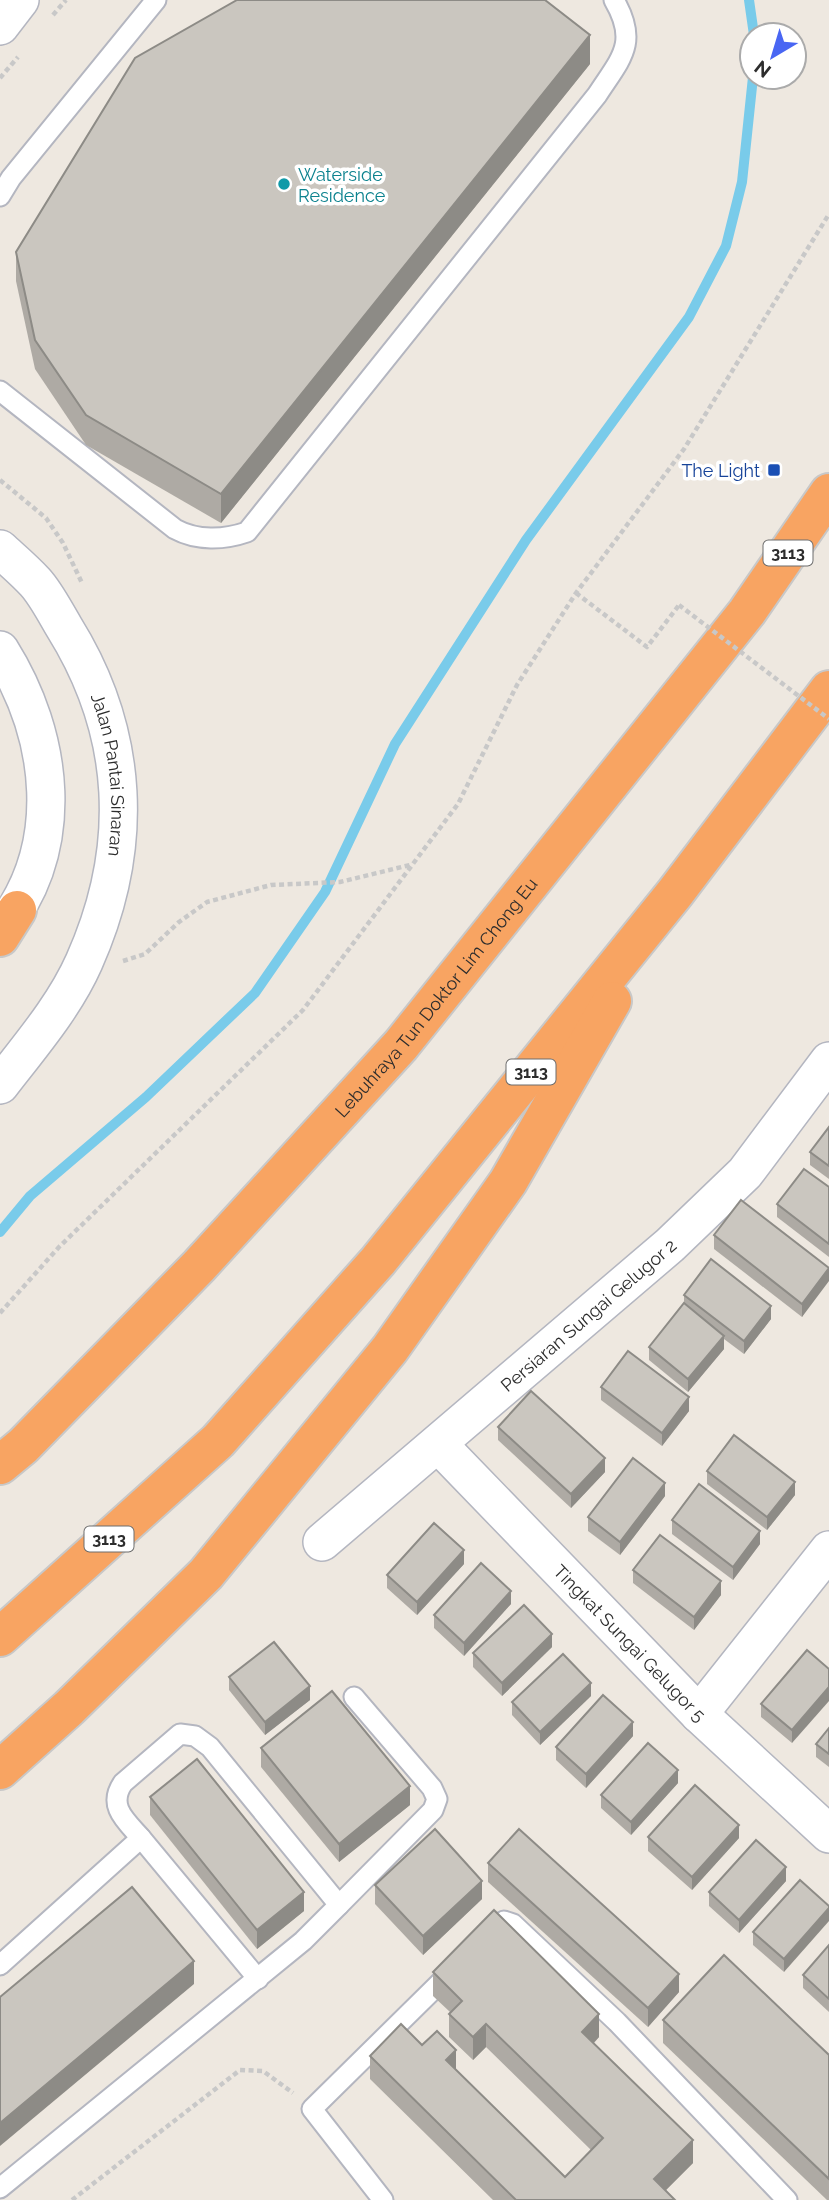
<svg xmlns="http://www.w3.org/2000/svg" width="829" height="2200" viewBox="0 0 829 2200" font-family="Raleway,sans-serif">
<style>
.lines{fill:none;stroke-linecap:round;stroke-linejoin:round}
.stream{stroke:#79cbea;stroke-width:10}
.lane-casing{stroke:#b4b6c0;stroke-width:23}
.street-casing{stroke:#b4b6c0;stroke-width:40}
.highway-casing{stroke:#c8c8c8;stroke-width:42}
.path{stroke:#c8c8c8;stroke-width:4.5;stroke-dasharray:5 3.5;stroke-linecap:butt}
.lane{stroke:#fff;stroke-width:19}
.street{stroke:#fff;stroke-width:37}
.highway{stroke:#f8a462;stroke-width:38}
.path-bridge{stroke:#c8c8c8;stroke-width:4.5;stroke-dasharray:5 3.5;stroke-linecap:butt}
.wall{fill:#aeaaa4}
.shaded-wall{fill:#8d8b86}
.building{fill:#cac6bf;stroke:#8d8b86;stroke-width:2}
.culture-dot{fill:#0f9aa8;stroke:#fff;stroke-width:2.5}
.transit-dot{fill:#1a4fb4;stroke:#fff;stroke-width:2.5}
.labels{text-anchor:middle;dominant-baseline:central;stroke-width:7;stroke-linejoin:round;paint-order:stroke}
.shield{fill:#fff;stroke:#6c6c6c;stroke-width:2}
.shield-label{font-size:16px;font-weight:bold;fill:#2d2d2d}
.culture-label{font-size:18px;fill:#0d838f;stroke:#fff;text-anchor:start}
.transit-label{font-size:18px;fill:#164399;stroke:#fff;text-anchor:end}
.street-label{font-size:18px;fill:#2d2d2d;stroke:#fff}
</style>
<rect width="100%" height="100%" fill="#eee8e0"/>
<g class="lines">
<g class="stream">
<path d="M749 0 754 35"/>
<path d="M0 1232 30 1196 146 1097 255 993 325 892 395 744 526 540 689 317 726 246 742 182 753 77"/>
</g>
<g class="lane-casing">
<g id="lane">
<path d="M0 196 11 178 156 0"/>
<path d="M0 391 175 529C197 541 224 540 247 532L597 95C621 58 639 43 614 0"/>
<path d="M141 1838 258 1979"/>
<path d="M339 1905 433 1810 437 1799 432 1788 354 1697"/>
<path d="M487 1935 504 1921 513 1924 617 2022 787 2200"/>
<path d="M0 1965 141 1838C126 1821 107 1806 123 1783L180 1734 195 1736 210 1747 339 1905 303 1941 0 2188"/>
<path d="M383 2200 312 2109 451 1972"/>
</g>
</g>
<g class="street-casing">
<g id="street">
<path d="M0 26 20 0"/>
<path id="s1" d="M0 549C12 560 24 570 35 582 46 594 55 612 64 627 130 733 135 848 84 962 64 1007 30 1046 0 1085"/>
<path d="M0 650C54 736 68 848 0 931"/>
<path id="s2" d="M439 1445 699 1714 829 1834"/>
<path id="s3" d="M322 1542 670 1245 745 1173 829 1061"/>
<path d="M699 1714 829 1550"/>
</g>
</g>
<g class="highway-casing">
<g id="highway">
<path d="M0 937 17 910"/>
<path id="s4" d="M0 1465 23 1446 199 1266 401 1045 747 612 829 493"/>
<path d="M0 1637 218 1441 378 1261 675 893 829 690"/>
<path d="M0 1770 69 1708 206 1574 390 1349 508 1182 612 1001"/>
</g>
</g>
<g class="path">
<path d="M53 15 66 0"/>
<path d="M0 78 18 57"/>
<path d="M0 480 46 518 63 543 82 583"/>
<path d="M576 593 647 647 679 605"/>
<path d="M123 961 145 954 179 922 207 902 271 885 340 882 410 865"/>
<path d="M0 1313 59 1247 303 1010 458 804 517 685 576 593 684 449 829 214"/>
<path d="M72 2200 240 2070 263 2071 293 2093"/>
</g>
<use href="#lane" class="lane"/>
<use href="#street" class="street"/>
<use href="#highway" class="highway"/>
<path class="path-bridge" d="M679 605 829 719"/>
</g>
<g class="wall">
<path d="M590 64 221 523 86 445 35 369 16 281V252Z"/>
<path d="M829 1127V1179L810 1165V1152Z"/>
<path d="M829 1187V1257L777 1217V1204Z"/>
<path d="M714 1235 829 1268 802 1317 714 1249Z"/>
<path d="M684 1295 771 1319 744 1354 724 1339V1349L688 1392 649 1360V1347L684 1304Z"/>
<path d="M601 1387 689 1411 662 1446 601 1400Z"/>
<path d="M498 1427 605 1472 571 1508 498 1440Z"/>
<path d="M707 1471 795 1495 767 1530 707 1484Z"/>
<path d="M665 1496 620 1555 588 1531V1517Z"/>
<path d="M672 1520 760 1544 733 1580 672 1534Z"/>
<path d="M464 1564 417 1615 387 1588V1575Z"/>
<path d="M633 1570 721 1595 694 1630 633 1583Z"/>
<path d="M511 1604 464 1656 434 1628V1615Z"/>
<path d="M552 1647 502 1696 473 1667V1653Z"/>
<path d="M807 1650 792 1743 761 1717V1704Z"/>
<path d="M229 1677 310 1700 265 1735 229 1690Z"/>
<path d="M591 1696 540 1745 512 1715V1702Z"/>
<path d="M829 1728V1767L816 1757V1744Z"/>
<path d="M633 1736 586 1788 556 1760V1747Z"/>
<path d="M261 1748 410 1805 339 1862 261 1767Z"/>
<path d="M678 1783 631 1835 601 1808V1795Z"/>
<path d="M150 1797 304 1911 257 1949 150 1815Z"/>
<path d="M648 1837 739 1838 692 1890 648 1851Z"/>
<path d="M488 1863 679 1992 648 2027 488 1882Z"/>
<path d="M800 1880 784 1972 753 1945V1932Z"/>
<path d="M786 1881 739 1933 709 1906V1892Z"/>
<path d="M375 1885 482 1899 423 1955 375 1904Z"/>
<path d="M829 1945V2012L803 1988V1975Z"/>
<path d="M433 1972 599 2037 594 2043 693 2163 666 2190 675 2200H493L370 2079V2056L422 2045 456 2070 565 2177 591 2150 486 2047 473 2060 449 2037V2014L450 2012 433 1996Z"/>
<path d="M663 2020 829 2055V2200H827L663 2043Z"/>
</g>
<g class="shaded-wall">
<path d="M590 35V64L221 523V494Z"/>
<path d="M829 1268V1281L802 1317V1304Z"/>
<path d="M771 1306V1319L744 1354V1341Z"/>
<path d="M724 1336V1349L688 1392V1379Z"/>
<path d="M689 1397V1411L662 1446V1433Z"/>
<path d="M605 1458V1472L571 1508V1494Z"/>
<path d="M795 1482V1495L767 1530V1517Z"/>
<path d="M665 1483V1496L620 1555V1542Z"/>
<path d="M760 1531V1544L733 1580V1567Z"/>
<path d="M464 1550V1564L417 1615V1602Z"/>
<path d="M721 1581V1595L694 1630V1617Z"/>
<path d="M511 1591V1604L464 1656V1643Z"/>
<path d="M552 1634V1647L502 1696V1683Z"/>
<path d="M591 1683V1696L540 1745V1732Z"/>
<path d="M310 1686V1700L265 1735V1722Z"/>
<path d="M829 1687V1701L792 1743V1730Z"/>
<path d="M633 1722V1736L586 1788V1774Z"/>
<path d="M678 1770V1783L631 1835V1822Z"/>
<path d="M410 1786V1805L339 1862V1844Z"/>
<path d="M739 1825V1838L692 1890V1877Z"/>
<path d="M786 1867V1881L739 1933V1920Z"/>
<path d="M482 1881V1899L423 1955V1936Z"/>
<path d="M304 1892V1911L257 1949V1930Z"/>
<path d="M829 1908V1921L784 1972V1959Z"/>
<path d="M194 1961V1984L0 2146V2123Z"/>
<path d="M679 1974V1992L648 2027V2008Z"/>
<path d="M599 2014V2037L582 2055V2032Z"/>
<path d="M486 2024V2047L473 2060V2037Z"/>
<path d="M456 2050V2073L446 2060Z"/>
<path d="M693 2140V2163L656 2200 654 2179Z"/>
</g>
<g class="building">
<path d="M237 0H545L590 35 221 494 86 415 35 340 16 252 135 58Z"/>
<path d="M829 1127V1166L810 1152Z"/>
<path d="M804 1169 829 1187V1244L777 1204Z"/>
<path d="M741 1200 829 1268 802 1304 714 1235Z"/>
<path d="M711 1259 771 1306 744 1341 684 1295Z"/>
<path d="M684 1303 724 1336 688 1379 649 1347Z"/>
<path d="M628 1351 689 1397 662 1433 601 1387Z"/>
<path d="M531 1391 605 1458 571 1494 498 1427Z"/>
<path d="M734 1435 795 1482 767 1517 707 1471Z"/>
<path d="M633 1458 665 1483 620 1542 588 1517Z"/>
<path d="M699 1484 760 1531 733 1567 672 1520Z"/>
<path d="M434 1523 464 1550 417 1602 387 1575Z"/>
<path d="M660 1535 721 1581 694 1617 633 1570Z"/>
<path d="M481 1563 511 1591 464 1643 434 1615Z"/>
<path d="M524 1605 552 1634 502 1683 473 1653Z"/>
<path d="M274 1642 310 1686 265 1722 229 1677Z"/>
<path d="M807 1650 829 1669V1687L792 1730 761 1704Z"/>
<path d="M563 1654 591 1683 540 1732 512 1702Z"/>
<path d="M332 1691 410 1786 339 1844 261 1748Z"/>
<path d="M603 1695 633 1722 586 1774 556 1747Z"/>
<path d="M829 1728V1754L816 1744Z"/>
<path d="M648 1743 678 1770 631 1822 601 1795Z"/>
<path d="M197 1759 304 1892 257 1930 150 1797Z"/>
<path d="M695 1785 739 1825 692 1877 648 1837Z"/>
<path d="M435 1829 482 1881 423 1936 375 1885Z"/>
<path d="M519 1829 679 1974 648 2008 488 1863Z"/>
<path d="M756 1840 786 1867 739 1920 709 1892Z"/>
<path d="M800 1880 829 1906V1908L784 1959 753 1932Z"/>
<path d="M132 1887 194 1961 0 2123V1997Z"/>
<path d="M494 1910 599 2014 582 2032 693 2140 654 2179 675 2200H516L370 2056 401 2024 422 2045 437 2031 456 2050 446 2060 565 2177 603 2138 486 2024 473 2037 449 2014 462 2001 433 1972Z"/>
<path d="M829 1945V1999L803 1975Z"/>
<path d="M724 1955 829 2055V2179L663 2020Z"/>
</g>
<circle class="culture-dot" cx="284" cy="184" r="7"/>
<rect class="transit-dot" x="767" y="463" width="14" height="14" rx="3.5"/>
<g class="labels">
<g class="shield">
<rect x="763.5" y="540.5" width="49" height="25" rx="5"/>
<rect x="506.5" y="1059.5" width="49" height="25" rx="5"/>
<rect x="84.5" y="1526.5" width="49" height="25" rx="5"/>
</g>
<g class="shield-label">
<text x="788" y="553">3113</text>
<text x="531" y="1072">3113</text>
<text x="109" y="1539">3113</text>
</g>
<g class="culture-label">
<text x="298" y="174">Waterside<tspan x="298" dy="21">Residence</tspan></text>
</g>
<g class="transit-label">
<text x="760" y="470">The Light</text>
</g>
<g class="street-label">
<text stroke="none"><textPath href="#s1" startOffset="259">Jalan Pantai Sinaran</textPath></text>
<text stroke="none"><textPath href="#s4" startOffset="640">Lebuhraya Tun Doktor Lim Chong Eu</textPath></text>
<text stroke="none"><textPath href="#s3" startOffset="350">Persiaran Sungai Gelugor 2</textPath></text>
<text stroke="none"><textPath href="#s2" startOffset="275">Tingkat Sungai Gelugor 5</textPath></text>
</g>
</g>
<g transform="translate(773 56) rotate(218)"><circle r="33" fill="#ffffff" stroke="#ababab" stroke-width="2"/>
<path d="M0-5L12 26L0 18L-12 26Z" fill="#4966f3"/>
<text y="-10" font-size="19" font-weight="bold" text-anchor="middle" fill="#2d2d2d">N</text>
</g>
</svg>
